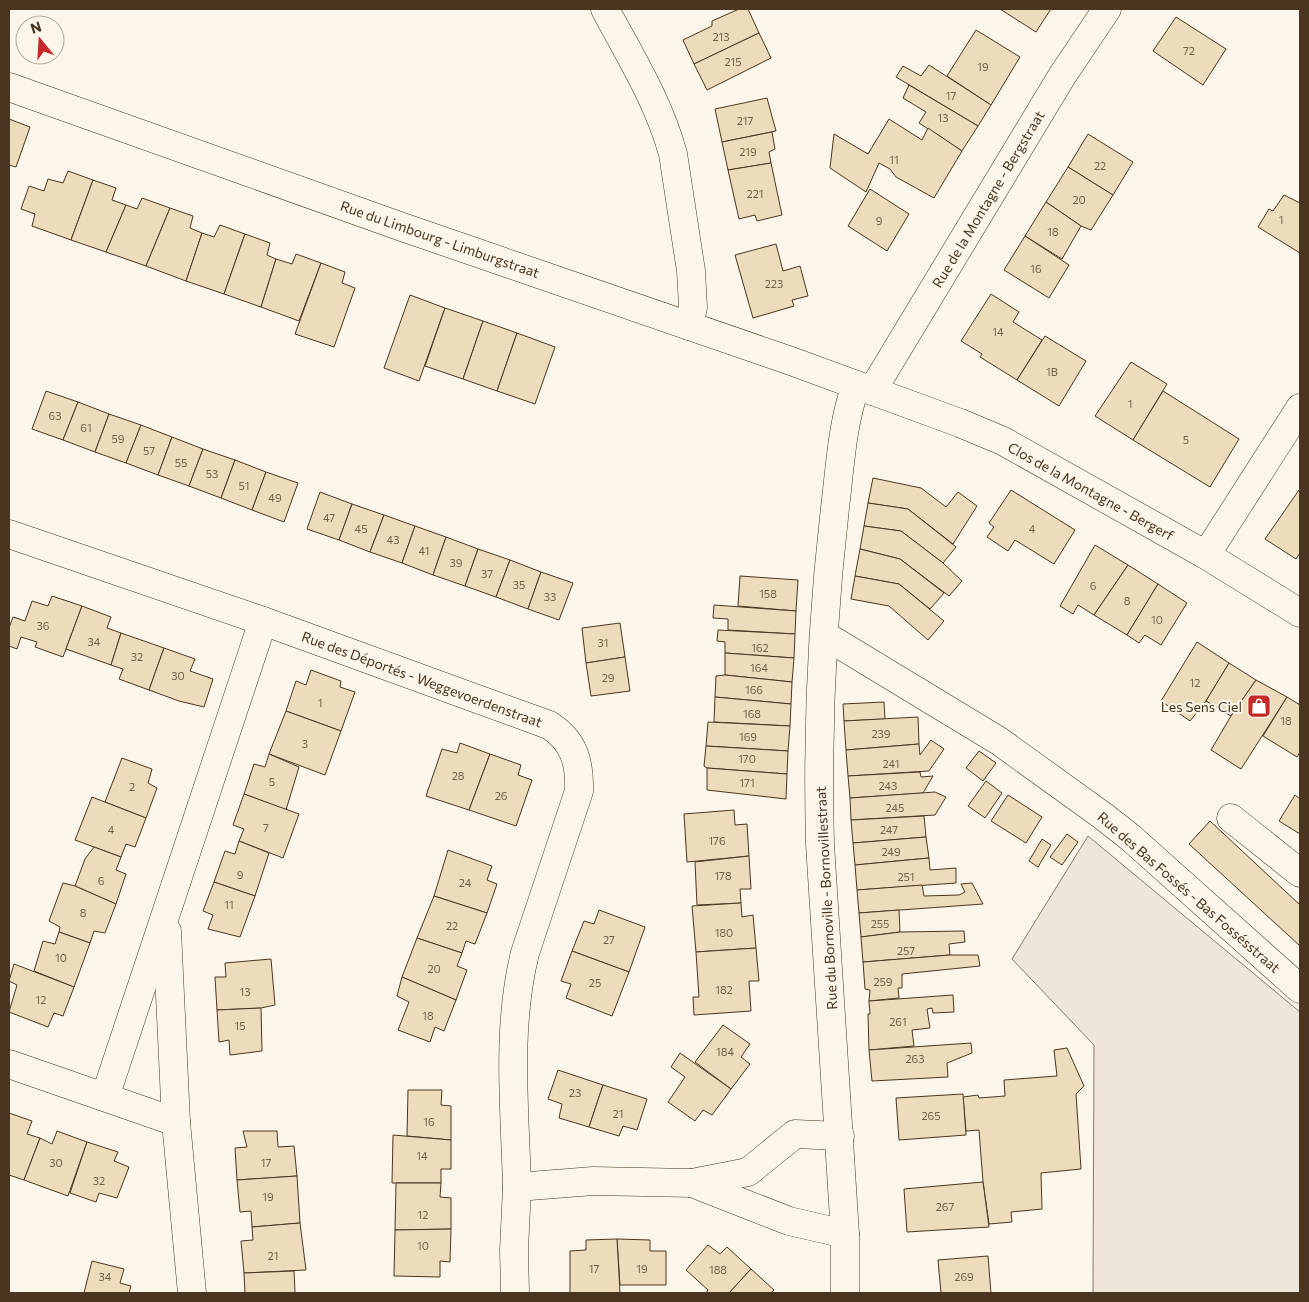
<svg xmlns="http://www.w3.org/2000/svg" width="1309" height="1302" viewBox="0 0 1309 1302" font-family="Commissioner,sans-serif">
<style>
.green{fill:#ede6d9;stroke:#887966}
.building{fill:#ecdcbc;stroke:#4a3520}
.lines{fill:none;stroke-linecap:round;stroke-linejoin:round}
.minor-casing{stroke:#4a3520;stroke-width:29}
.minor{stroke:#fbf6e9;stroke-width:28}
.labels{text-anchor:middle;dominant-baseline:central;stroke-width:4;stroke-linejoin:round;paint-order:stroke}
.number-label{font-size:11px;fill:#725f47}
.street-label{font-size:14px;fill:#4a3520;stroke:#fbf6e9}
.poi-label{font-size:14px;fill:#4a3520;stroke:#fbf6e9;text-anchor:end}
</style>
<rect width="100%" height="100%" fill="#fbf6e9"/>
<path class="green" d="M1088 836 1300 1012V1293H1093L1094 1045 1012 959Z"/>
<g class="building">
<path d="M739 9H748L759 33 694 64 683 40 712 26V21Z"/>
<path d="M1000 9H1051L1036 32Z"/>
<path d="M1176 17 1226 49 1203 85 1153 51Z"/>
<path d="M976 30 1020 57 991 105 947 76Z"/>
<path d="M759 33 771 58 707 90 694 64Z"/>
<path d="M929 65 991 105 978 126 896 77 903 66 921 76Z"/>
<path d="M909 85 978 126 962 151 919 123 926 112 903 98Z"/>
<path d="M767 98 776 131 722 142 715 109Z"/>
<path d="M9 119 30 127 16 167 9 165Z"/>
<path d="M889 119 922 140 928 128 962 151 934 198 896 177 890 169 879 163 866 192 830 168 834 134 868 154Z"/>
<path d="M772 132 775 149 769 152 771 163 728 170 722 142Z"/>
<path d="M1088 134 1133 162 1113 195 1068 167Z"/>
<path d="M771 163 782 215 757 221 755 215 739 219 728 170Z"/>
<path d="M1068 167 1113 195 1091 230 1081 226 1046 202Z"/>
<path d="M68 171 93 180 71 240 32 226 35 214 21 209 29 186 44 191 48 179 63 183Z"/>
<path d="M93 180 116 188 112 200 126 205 106 252 71 240Z"/>
<path d="M870 189 909 214 887 251 848 226Z"/>
<path d="M1284 195 1300 203V253L1258 227 1269 209 1273 211Z"/>
<path d="M142 198 170 208 146 266 106 252 126 205 137 209Z"/>
<path d="M1046 202 1081 226 1062 259 1025 236Z"/>
<path d="M170 208 193 216 190 228 202 233 186 281 146 266Z"/>
<path d="M220 225 245 234 224 294 186 281 202 233 214 237Z"/>
<path d="M245 234 270 243 267 255 276 259 261 307 224 294Z"/>
<path d="M1025 236 1069 265 1049 298 1004 270Z"/>
<path d="M776 244 783 271 800 266 808 296 792 300 794 306 753 318 735 255Z"/>
<path d="M296 254 321 263 299 321 261 307 276 259 292 264Z"/>
<path d="M321 263 345 272 342 283 355 288 334 347 295 334Z"/>
<path d="M991 294 1019 312 1013 322 1042 340 1017 380 980 357 982 354 961 341Z"/>
<path d="M410 295 445 308 419 381 384 368Z"/>
<path d="M445 308 483 321 463 379 425 366Z"/>
<path d="M483 321 517 333 497 391 463 379Z"/>
<path d="M517 333 555 347 535 404 497 391Z"/>
<path d="M1045 336 1086 361 1059 406 1017 380Z"/>
<path d="M1131 362 1167 384 1133 440 1095 416Z"/>
<path d="M46 391 78 402 63 440 32 429Z"/>
<path d="M1163 391 1239 439 1210 487 1133 440Z"/>
<path d="M78 402 109 414 95 452 63 440Z"/>
<path d="M109 414 141 425 126 463 95 452Z"/>
<path d="M141 425 172 437 158 475 126 463Z"/>
<path d="M172 437 203 449 189 486 158 475Z"/>
<path d="M203 449 235 460 221 498 189 486Z"/>
<path d="M235 460 266 472 252 510 221 498Z"/>
<path d="M266 472 298 483 284 522 252 510Z"/>
<path d="M873 478 921 488 946 507 958 492 977 506 953 544 908 509 868 503Z"/>
<path d="M1011 490 1075 530 1054 564 1015 540 1008 551 987 537 994 527 989 523Z"/>
<path d="M1299 490 1300 491V553L1296 559 1265 539Z"/>
<path d="M320 492 352 504 339 540 307 529Z"/>
<path d="M868 503 908 509 956 547 943 563 901 531 864 526Z"/>
<path d="M352 504 384 515 370 552 339 540Z"/>
<path d="M384 515 415 526 402 563 370 552Z"/>
<path d="M415 526 446 537 433 575 402 563Z"/>
<path d="M864 526 901 531 943 563 962 581 949 596 900 559 860 549Z"/>
<path d="M446 537 478 549 465 586 433 575Z"/>
<path d="M1095 545 1128 565 1094 615 1078 605 1073 614 1060 606Z"/>
<path d="M478 549 510 560 496 597 465 586Z"/>
<path d="M860 549 900 559 944 593 930 609 899 584 855 576Z"/>
<path d="M510 560 541 572 528 609 496 597Z"/>
<path d="M1128 565 1158 584 1127 635 1094 615Z"/>
<path d="M541 572 573 583 559 620 528 609Z"/>
<path d="M740 576 798 580 796 611 738 606Z"/>
<path d="M855 576 899 584 944 621 928 640 889 606 851 599Z"/>
<path d="M1158 584 1187 603 1161 645 1145 635 1139 643 1127 635Z"/>
<path d="M52 596 82 606 63 657 35 647 37 642 21 637 17 649 9 646V628L13 617 25 621 32 601 48 606Z"/>
<path d="M714 605 796 611 795 634 728 630V619L713 618Z"/>
<path d="M82 606 111 617 107 628 121 633 111 665 66 649Z"/>
<path d="M620 623 625 657 586 663 582 628Z"/>
<path d="M718 630 795 634 794 658 725 653V642L717 641Z"/>
<path d="M121 633 164 648 149 690 119 679 123 669 111 665Z"/>
<path d="M1197 642 1229 663 1206 701 1190 721 1161 701Z"/>
<path d="M164 648 195 659 190 671 213 679 204 707 179 701 149 690Z"/>
<path d="M725 653 794 658 792 682 725 675Z"/>
<path d="M625 657 630 691 591 696 586 663Z"/>
<path d="M1229 663 1256 680 1231 716 1206 701Z"/>
<path d="M311 670 341 681 340 687 355 692 341 731 286 711 296 681 306 685Z"/>
<path d="M725 675 792 682 791 704 715 697 716 676Z"/>
<path d="M1256 680 1287 697 1241 769 1211 750 1231 716Z"/>
<path d="M715 697 791 704 790 726 714 722Z"/>
<path d="M1287 697 1300 705V752L1297 757 1263 736Z"/>
<path d="M884 702 885 719 844 721 843 704Z"/>
<path d="M286 711 341 731 325 775 269 754Z"/>
<path d="M918 717 919 744 846 750 844 721Z"/>
<path d="M708 722 790 726 788 751 706 746Z"/>
<path d="M931 740 944 749 929 771 848 776 846 750 919 744 920 755Z"/>
<path d="M460 743 490 754 469 810 426 796 442 749 457 753Z"/>
<path d="M706 746 788 751 787 774 707 768 704 766Z"/>
<path d="M979 751 996 763 983 781 966 768Z"/>
<path d="M269 754 299 767 286 810 244 794 254 764 265 767Z"/>
<path d="M490 754 521 765 518 775 532 780 516 826 469 810Z"/>
<path d="M122 758 152 769 148 783 157 788 146 818 105 802Z"/>
<path d="M707 768 787 774 786 799 707 790Z"/>
<path d="M920 772 921 777 933 776 923 793 850 798 848 776Z"/>
<path d="M986 781 1002 793 985 818 968 806Z"/>
<path d="M935 792 946 797 935 815 851 820 850 798Z"/>
<path d="M244 794 299 814 283 858 239 841 244 829 233 825Z"/>
<path d="M1008 795 1042 817 1026 843 991 821Z"/>
<path d="M1295 795 1300 799V834L1279 821Z"/>
<path d="M92 797 146 818 135 847 126 844 121 857 75 840Z"/>
<path d="M734 810 735 825 747 824 749 856 687 862 684 814Z"/>
<path d="M924 816 926 837 853 843 851 820Z"/>
<path d="M1210 821 1300 905V946L1189 844Z"/>
<path d="M1067 834 1078 842 1062 865 1050 857Z"/>
<path d="M926 837 929 858 855 865 853 843Z"/>
<path d="M1042 839 1051 845 1038 867 1029 861Z"/>
<path d="M239 841 269 853 255 896 214 882 225 851 235 854Z"/>
<path d="M94 847 121 857 116 870 126 874 116 904 75 886 85 859Z"/>
<path d="M448 850 492 866 487 880 497 884 487 913 434 896Z"/>
<path d="M749 856 751 889H740L741 903 697 905 695 862Z"/>
<path d="M929 858 930 870 956 868V883L857 890 855 865Z"/>
<path d="M214 882 255 896 240 937 208 929 213 915 203 911Z"/>
<path d="M63 883 75 886 116 904 105 933 94 931 90 943 59 932 60 927 49 921Z"/>
<path d="M972 883 983 904 859 913 857 890 922 885 924 896 959 895 965 892 961 884Z"/>
<path d="M434 896 487 913 475 944 466 941 462 953 417 938Z"/>
<path d="M741 903 742 917 753 915 756 948 696 952 692 906Z"/>
<path d="M599 910 645 927 629 972 572 951 584 921 594 924Z"/>
<path d="M899 910 900 932 861 937 859 913Z"/>
<path d="M964 931 965 942 949 944 950 955 863 962 861 937 900 932Z"/>
<path d="M59 932 90 943 74 987 34 971 43 941 55 944Z"/>
<path d="M417 938 462 953 457 966 467 970 456 1000 402 977Z"/>
<path d="M756 948 759 981H749L751 1011 694 1015 693 997H699L696 952Z"/>
<path d="M572 951 629 972 612 1016 566 998 571 984 561 981Z"/>
<path d="M950 955H978L980 966 902 974V988H898L899 998 869 1001 870 990 865 989 863 962Z"/>
<path d="M271 959 275 1005 261 1008 217 1010 215 977H226L225 963Z"/>
<path d="M14 964 74 987 63 1016 54 1013 48 1027 9 1012 17 985 9 981Z"/>
<path d="M402 977 456 1000 444 1031 435 1027 430 1042 398 1030 409 1002 397 996Z"/>
<path d="M953 995 954 1012 933 1013 932 1008 927 1009 930 1028 912 1030 914 1046 869 1050 868 1014H870L869 1001Z"/>
<path d="M261 1008 262 1051 230 1055 229 1040 219 1042 217 1010Z"/>
<path d="M723 1025 750 1044 741 1057 750 1064 731 1089 695 1062Z"/>
<path d="M971 1043 972 1053 947 1063 948 1077 872 1081 869 1050Z"/>
<path d="M1067 1048 1084 1086 1076 1094 1081 1169 1041 1173 1042 1209 1011 1212 1012 1222 989 1224 983 1182 979 1130 966 1131 963 1097 978 1095 979 1098 1005 1096 1004 1080 1057 1076 1054 1050Z"/>
<path d="M680 1053 731 1089 712 1115 703 1110 695 1121 668 1102 685 1077 671 1067Z"/>
<path d="M558 1070 603 1085 589 1127 559 1118 562 1104 548 1099Z"/>
<path d="M603 1085 647 1099 637 1130 623 1126 619 1136 589 1127Z"/>
<path d="M408 1090H442L441 1105 451 1106V1140L407 1136Z"/>
<path d="M963 1094 966 1135 899 1140 896 1098Z"/>
<path d="M9 1113 32 1121 27 1134 40 1138 24 1180 9 1175Z"/>
<path d="M57 1131 87 1142 68 1196 24 1180 40 1138 52 1144Z"/>
<path d="M243 1131H277L278 1147 294 1146 297 1176 237 1180 235 1148 247 1147Z"/>
<path d="M393 1135 451 1140V1169H441V1183H392Z"/>
<path d="M87 1142 118 1152 114 1161 129 1167 117 1198 99 1193 96 1202 70 1193Z"/>
<path d="M297 1176 300 1223 252 1227 251 1211 240 1212 237 1180Z"/>
<path d="M983 1182 989 1227 907 1232 904 1189Z"/>
<path d="M396 1183H441L440 1197 451 1198V1229L395 1230Z"/>
<path d="M300 1223 306 1270 244 1273 241 1241 253 1240 252 1227Z"/>
<path d="M451 1229 450 1262 440 1261V1277L394 1276 395 1230Z"/>
<path d="M617 1239 650 1240V1251H666V1285H620Z"/>
<path d="M617 1239 620 1293H570V1251L586 1250V1240Z"/>
<path d="M708 1245 720 1254 727 1247 751 1269 729 1293H706L708 1290 686 1270Z"/>
<path d="M988 1256 991 1293H941L938 1260Z"/>
<path d="M92 1261 124 1269 120 1283 131 1286 129 1293H84Z"/>
<path d="M751 1269 774 1290 771 1293H729Z"/>
<path d="M294 1271 295 1293H245L244 1273Z"/>
</g>
<g class="lines">
<g class="minor-casing">
<g id="minor">
<path d="M605 9C630 56 659 102 673 154L691 271 693 307 689 326"/>
<path d="M9 87 405 228 791 361 960 423 1003 441 1206 555 1300 613"/>
<path d="M872 391 1062 76 1107 9"/>
<path d="M9 534 263 621 549 725C574 741 580 762 579 791L525 953C506 1029 515 1110 517 1187L593 1181 692 1183"/>
<path d="M1206 555 1300 408"/>
<path d="M824 635 999 741 1103 816 1131 838 1300 989"/>
<path d="M1231 818 1300 873"/>
<path d="M167 931 176 1122 192 1293"/>
<path d="M9 1064 176 1122"/>
<path d="M105 1097 263 621"/>
<path d="M840 1136 795 1134 748 1172 692 1183 789 1221 845 1234"/>
<path d="M515 1293 514 1250 517 1187"/>
<path d="M845 1293V1234L820 844C817 732 822 619 835 508 840 467 842 424 856 385"/>
</g>
</g>
<use href="#minor" class="minor"/>
</g>
<defs>
<g id="shop-square" transform="scale(1.25)"><rect x="-9" y="-9" width="18" height="18" rx="4" fill="#c62828" stroke="#fbf6e9"/><path d="M-5-2.5h2.3a2.7 3.5 0 0 1 5.4 0H5L5.5 6h-11ZM-1.5-2.5h3a1.5 2.3 0 0 0-3 0Z" fill="#fff"/></g>
</defs>
<g fill-rule="evenodd">
<use href="#shop-square" x="1259" y="706"/>
</g>
<g class="labels">
<g class="number-label">
<text x="721" y="36">213</text>
<text x="1189" y="50">72</text>
<text x="733" y="61">215</text>
<text x="983" y="66">19</text>
<text x="951" y="95">17</text>
<text x="943" y="117">13</text>
<text x="745" y="120">217</text>
<text x="748" y="151">219</text>
<text x="894" y="159">11</text>
<text x="1100" y="165">22</text>
<text x="755" y="193">221</text>
<text x="1079" y="199">20</text>
<text x="1281" y="219">1</text>
<text x="879" y="220">9</text>
<text x="1053" y="231">18</text>
<text x="1036" y="268">16</text>
<text x="774" y="283">223</text>
<text x="998" y="331">14</text>
<text x="1052" y="371">1B</text>
<text x="1130" y="403">1</text>
<text x="55" y="415">63</text>
<text x="86" y="427">61</text>
<text x="118" y="438">59</text>
<text x="1186" y="439">5</text>
<text x="149" y="450">57</text>
<text x="181" y="462">55</text>
<text x="212" y="473">53</text>
<text x="244" y="485">51</text>
<text x="275" y="497">49</text>
<text x="329" y="517">47</text>
<text x="361" y="528">45</text>
<text x="1032" y="528">4</text>
<text x="393" y="539">43</text>
<text x="424" y="550">41</text>
<text x="456" y="562">39</text>
<text x="487" y="573">37</text>
<text x="519" y="584">35</text>
<text x="1093" y="585">6</text>
<text x="768" y="593">158</text>
<text x="550" y="596">33</text>
<text x="1127" y="600">8</text>
<text x="1157" y="619">10</text>
<text x="43" y="625">36</text>
<text x="94" y="641">34</text>
<text x="603" y="642">31</text>
<text x="760" y="647">162</text>
<text x="137" y="656">32</text>
<text x="759" y="667">164</text>
<text x="178" y="675">30</text>
<text x="608" y="677">29</text>
<text x="1195" y="682">12</text>
<text x="754" y="689">166</text>
<text x="320" y="702">1</text>
<text x="752" y="713">168</text>
<text x="1286" y="720">18</text>
<text x="881" y="733">239</text>
<text x="748" y="736">169</text>
<text x="305" y="743">3</text>
<text x="747" y="758">170</text>
<text x="891" y="763">241</text>
<text x="458" y="775">28</text>
<text x="272" y="781">5</text>
<text x="747" y="782">171</text>
<text x="888" y="785">243</text>
<text x="132" y="786">2</text>
<text x="501" y="795">26</text>
<text x="895" y="807">245</text>
<text x="266" y="827">7</text>
<text x="111" y="829">4</text>
<text x="889" y="829">247</text>
<text x="717" y="840">176</text>
<text x="891" y="851">249</text>
<text x="240" y="874">9</text>
<text x="723" y="875">178</text>
<text x="906" y="876">251</text>
<text x="101" y="880">6</text>
<text x="465" y="882">24</text>
<text x="229" y="904">11</text>
<text x="83" y="912">8</text>
<text x="880" y="923">255</text>
<text x="452" y="925">22</text>
<text x="724" y="932">180</text>
<text x="609" y="939">27</text>
<text x="906" y="950">257</text>
<text x="61" y="957">10</text>
<text x="434" y="968">20</text>
<text x="883" y="981">259</text>
<text x="595" y="982">25</text>
<text x="724" y="989">182</text>
<text x="245" y="991">13</text>
<text x="41" y="999">12</text>
<text x="428" y="1015">18</text>
<text x="898" y="1021">261</text>
<text x="240" y="1025">15</text>
<text x="725" y="1051">184</text>
<text x="915" y="1058">263</text>
<text x="575" y="1092">23</text>
<text x="618" y="1113">21</text>
<text x="931" y="1115">265</text>
<text x="429" y="1121">16</text>
<text x="422" y="1155">14</text>
<text x="56" y="1162">30</text>
<text x="266" y="1162">17</text>
<text x="99" y="1180">32</text>
<text x="268" y="1196">19</text>
<text x="945" y="1206">267</text>
<text x="423" y="1214">12</text>
<text x="423" y="1245">10</text>
<text x="273" y="1255">21</text>
<text x="594" y="1268">17</text>
<text x="642" y="1268">19</text>
<text x="718" y="1269">188</text>
<text x="105" y="1276">34</text>
<text x="964" y="1276">269</text>
</g>
<g class="street-label">
<text transform="translate(988 199) rotate(-59)">Rue de la Montagne - Bergstraat</text>
<text transform="translate(440 239) rotate(19)">Rue du Limbourg - Limburgstraat</text>
<text transform="translate(1091 491) rotate(29)">Clos de la Montagne - Bergerf</text>
<text transform="translate(422 679) rotate(20)">Rue des Déportés - Weggevoerdenstraat</text>
<text transform="translate(1189 892) rotate(41)">Rue des Bas Fossés - Bas Fossésstraat</text>
<text transform="translate(826 898) rotate(-93)">Rue du Bornoville - Bornovillestraat</text>
</g>
<g class="poi-label">
<text x="1242" y="706">Les Sens Ciel</text>
</g>
</g>
<rect width="1309" height="1302" fill="none" stroke="#4a3520" stroke-width="20"/>
<g transform="translate(40 40) rotate(342)"><circle r="24" fill="#fbf6e9" stroke="#b4a999"/>
<path d="M0-4L9 19L0 12L-9 19Z" fill="#c62828"/>
<text y="-8" font-size="14" font-weight="bold" text-anchor="middle" fill="#4a3520">N</text>
</g>
</svg>
